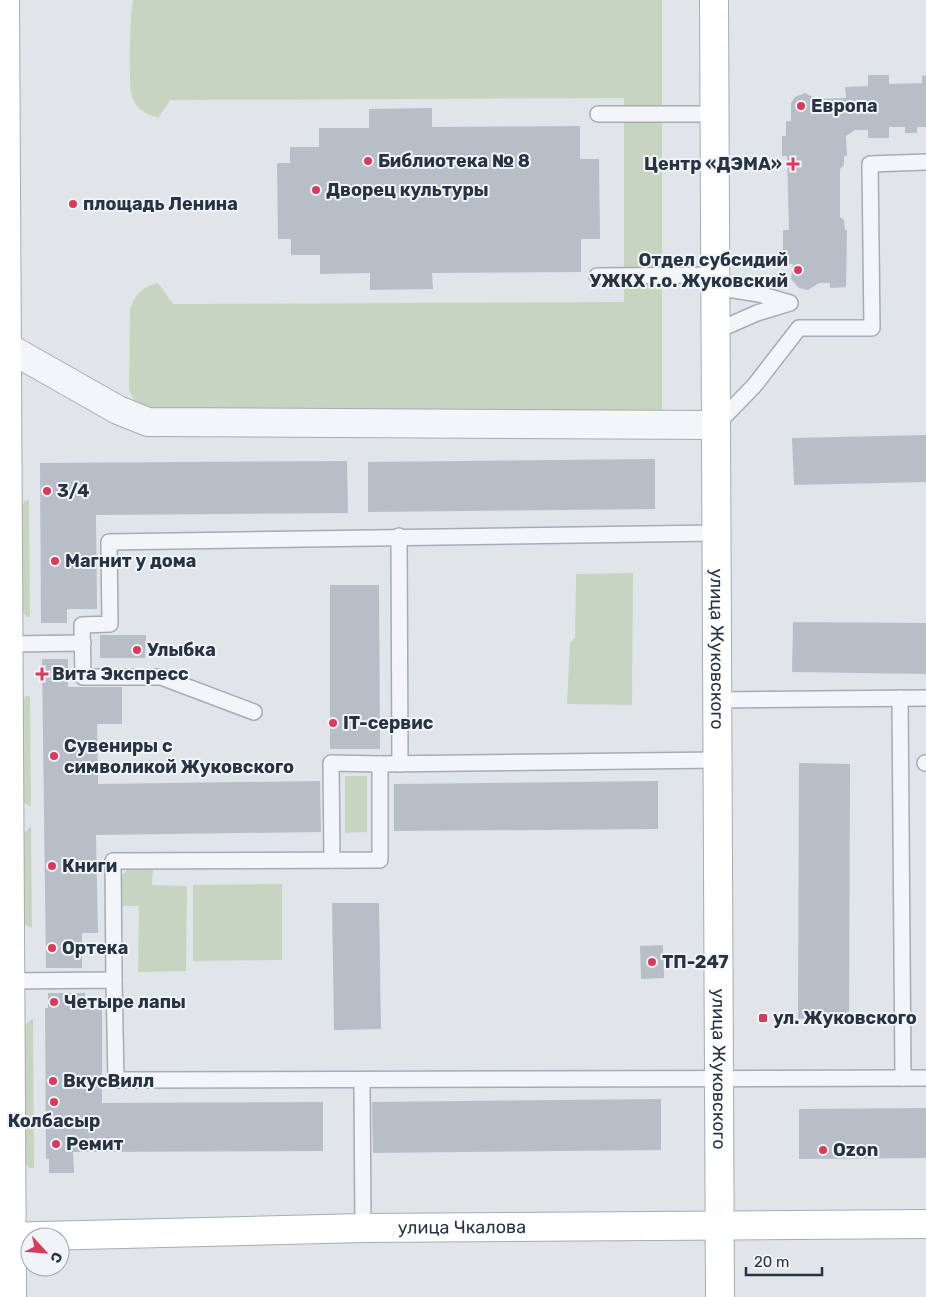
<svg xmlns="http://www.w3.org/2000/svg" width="926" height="1297" viewBox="0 0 926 1297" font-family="Rubik,sans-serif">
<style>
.green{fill:#c7d5c0}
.building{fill:#b7bec8}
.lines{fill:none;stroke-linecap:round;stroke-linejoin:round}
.lane-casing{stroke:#a5acb5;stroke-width:18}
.street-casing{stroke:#a5acb5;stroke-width:30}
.secondary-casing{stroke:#a5acb5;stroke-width:30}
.lane{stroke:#f3f5f8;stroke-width:15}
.street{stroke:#f3f5f8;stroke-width:28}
.secondary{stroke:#fff;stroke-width:28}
.poi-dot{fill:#da3b5b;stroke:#f0f3f8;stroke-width:2}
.labels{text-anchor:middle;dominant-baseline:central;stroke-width:4;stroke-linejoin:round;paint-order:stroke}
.poi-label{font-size:18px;font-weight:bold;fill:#273343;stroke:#f0f3f8;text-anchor:start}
.street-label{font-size:18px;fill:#273343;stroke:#f0f3f8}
</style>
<rect width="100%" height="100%" fill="#e0e5ea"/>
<g class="green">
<path d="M133 0H662V413L158 415 137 406 129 390 130 309C136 294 142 287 158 283L173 304 624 302V98L170 100 158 118C147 114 137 110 132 97 128 85 130 14 133 0Z"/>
<path d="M26 500H29L30 616 27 617 23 613 22 505Z"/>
<path d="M633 573 632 705 567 704 570 642 575 638 576 574Z"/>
<path d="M26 696H30L31 807 24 803 23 701Z"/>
<path d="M345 776H367V832L345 833Z"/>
<path d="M31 826 32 928 24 924V833Z"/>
<path d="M130 867 153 868 152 885 187 886 186 971 138 972 139 906H120V877Z"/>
<path d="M282 884V960L193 961V885Z"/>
<path d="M33 1018 34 1168H29L25 1162 24 1026Z"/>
</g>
<g class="building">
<path d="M868 75H889V84L922 83V76L926 75V127H917V133H905V127H889V138H868V130H855L846 136 847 156H844V165L840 169V217L844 220 845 230H847L846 287 830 288V283H819L808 290 799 288 791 279 793 264H787V250L783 251V230H789L787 156H782V136H786V121H791V103L795 97 805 93 817 99 846 98 845 87 868 86Z"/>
<path d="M432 108V127L580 126V159H599L600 239H581V272L432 273 433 289 370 290V273L320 274V255H291V239H278L277 163H290V147H319V128H369V109Z"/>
<path d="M926 435V482L794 485 792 438Z"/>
<path d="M655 459V509L368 512V462Z"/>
<path d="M347 461 348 513 96 515 97 609H67V623H41L40 463Z"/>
<path d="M330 585H379L380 749H330Z"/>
<path d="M793 622 926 623V674L792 672Z"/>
<path d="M100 635H146L145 658H100Z"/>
<path d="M42 659H68V687H122V724H97L98 784 320 781 321 832 96 835 98 933H82V968H46Z"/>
<path d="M799 763 850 764 849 1019H798Z"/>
<path d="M658 781V829L394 831V784Z"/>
<path d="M332 903H379L381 1029 334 1030Z"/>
<path d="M663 945 664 978 641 979 640 946Z"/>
<path d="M48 993H85V1009H102V1103L323 1102V1151L73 1152 74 1173H49V1159H46L45 1008H48Z"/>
<path d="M661 1099V1150L373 1153 372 1102Z"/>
<path d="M926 1108V1158L799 1159V1109Z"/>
</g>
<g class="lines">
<g class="lane-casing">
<g id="lane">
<path d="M598 114H715"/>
<path d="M597 276 716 275"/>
<path d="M715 287 759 294 790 303 757 313 716 331"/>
<path d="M716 425 754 386 799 328H872L870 164 926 162"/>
<path d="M399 536 400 764"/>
<path d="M8 644 83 643"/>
<path d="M900 698 903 1078"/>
<path d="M717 700 926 698"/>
<path d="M254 712 161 677H83L82 625 110 624 109 542 716 533"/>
<path d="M925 763H926"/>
<path d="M332 860 331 763 380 764"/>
<path d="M114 980 113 861 380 860V764L718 760"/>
<path d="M9 981 114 980 116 1080C386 1080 656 1078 926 1078"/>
<path d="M362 1080 363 1228"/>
</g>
</g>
<g class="street-casing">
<path id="street" d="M7 347 118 410 148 422 716 425"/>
</g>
<g class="secondary-casing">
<g id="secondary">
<path d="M5 0 12 1297"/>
<path id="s1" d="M714 0 720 1297"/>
<path id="s2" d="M0 1237 363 1228 926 1224"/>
</g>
</g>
<use href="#lane" class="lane"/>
<use href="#street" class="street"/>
<use href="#secondary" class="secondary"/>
</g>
<g class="poi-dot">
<circle cx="801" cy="106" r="5"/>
<circle cx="368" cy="161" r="5"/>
<path d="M790.5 156.5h5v5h5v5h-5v5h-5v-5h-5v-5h5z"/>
<circle cx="316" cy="190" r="5"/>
<circle cx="73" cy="204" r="5"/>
<circle cx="798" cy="270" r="5"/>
<circle cx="47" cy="491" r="5"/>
<circle cx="55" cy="561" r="5"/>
<circle cx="137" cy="650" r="5"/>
<path d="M39.5 666.5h5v5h5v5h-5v5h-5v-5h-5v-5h5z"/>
<circle cx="333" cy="723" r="5"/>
<circle cx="54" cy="756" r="5"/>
<circle cx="52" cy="866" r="5"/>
<circle cx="52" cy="948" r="5"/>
<circle cx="652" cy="962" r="5"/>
<circle cx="54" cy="1002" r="5"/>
<rect x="758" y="1013" width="10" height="10" rx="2.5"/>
<circle cx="53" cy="1081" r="5"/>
<circle cx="54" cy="1102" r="5"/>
<circle cx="56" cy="1144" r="5"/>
<circle cx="823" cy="1150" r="5"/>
</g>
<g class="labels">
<g class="poi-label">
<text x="811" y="106">Европа</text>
<text x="378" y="161">Библиотека № 8</text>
<text x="782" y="164" text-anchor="end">Центр «ДЭМА»</text>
<text x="326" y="190">Дворец культуры</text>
<text x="83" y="204">площадь Ленина</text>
<text x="788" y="260" text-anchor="end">Отдел субсидий<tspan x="788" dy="21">УЖКХ г.о. Жуковский</tspan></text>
<text x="57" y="491">3/4</text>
<text x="65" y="561">Магнит у дома</text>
<text x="147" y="650">Улыбка</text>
<text x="52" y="674">Вита Экспресс</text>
<text x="343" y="723">IT-сервис</text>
<text x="64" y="746">Сувениры с<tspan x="64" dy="21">символикой Жуковского</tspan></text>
<text x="62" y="866">Книги</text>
<text x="62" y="948">Ортека</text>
<text x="662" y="962">ТП-247</text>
<text x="64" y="1002">Четыре лапы</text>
<text x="773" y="1018">ул. Жуковского</text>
<text x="63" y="1081">ВкусВилл</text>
<text x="54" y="1121" text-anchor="middle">Колбасыр</text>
<text x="66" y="1144">Ремит</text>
<text x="833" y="1150">Ozon</text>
</g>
<g class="street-label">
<text stroke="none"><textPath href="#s1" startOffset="649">улица Жуковского</textPath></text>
<text stroke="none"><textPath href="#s1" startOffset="1069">улица Жуковского</textPath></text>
<text stroke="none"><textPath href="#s2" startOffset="462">улица Чкалова</textPath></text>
</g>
</g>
<g transform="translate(45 1252) rotate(116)"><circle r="24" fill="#f0f3f8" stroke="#a0a6b0"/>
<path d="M0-4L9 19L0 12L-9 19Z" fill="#da3b5b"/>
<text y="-8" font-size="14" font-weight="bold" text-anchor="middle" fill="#273343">С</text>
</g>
<path d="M746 1267v8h76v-8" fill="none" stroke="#273343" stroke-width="2.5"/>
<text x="754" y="1267" font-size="15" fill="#273343" stroke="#f0f3f8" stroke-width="4" paint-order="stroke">20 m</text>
</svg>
